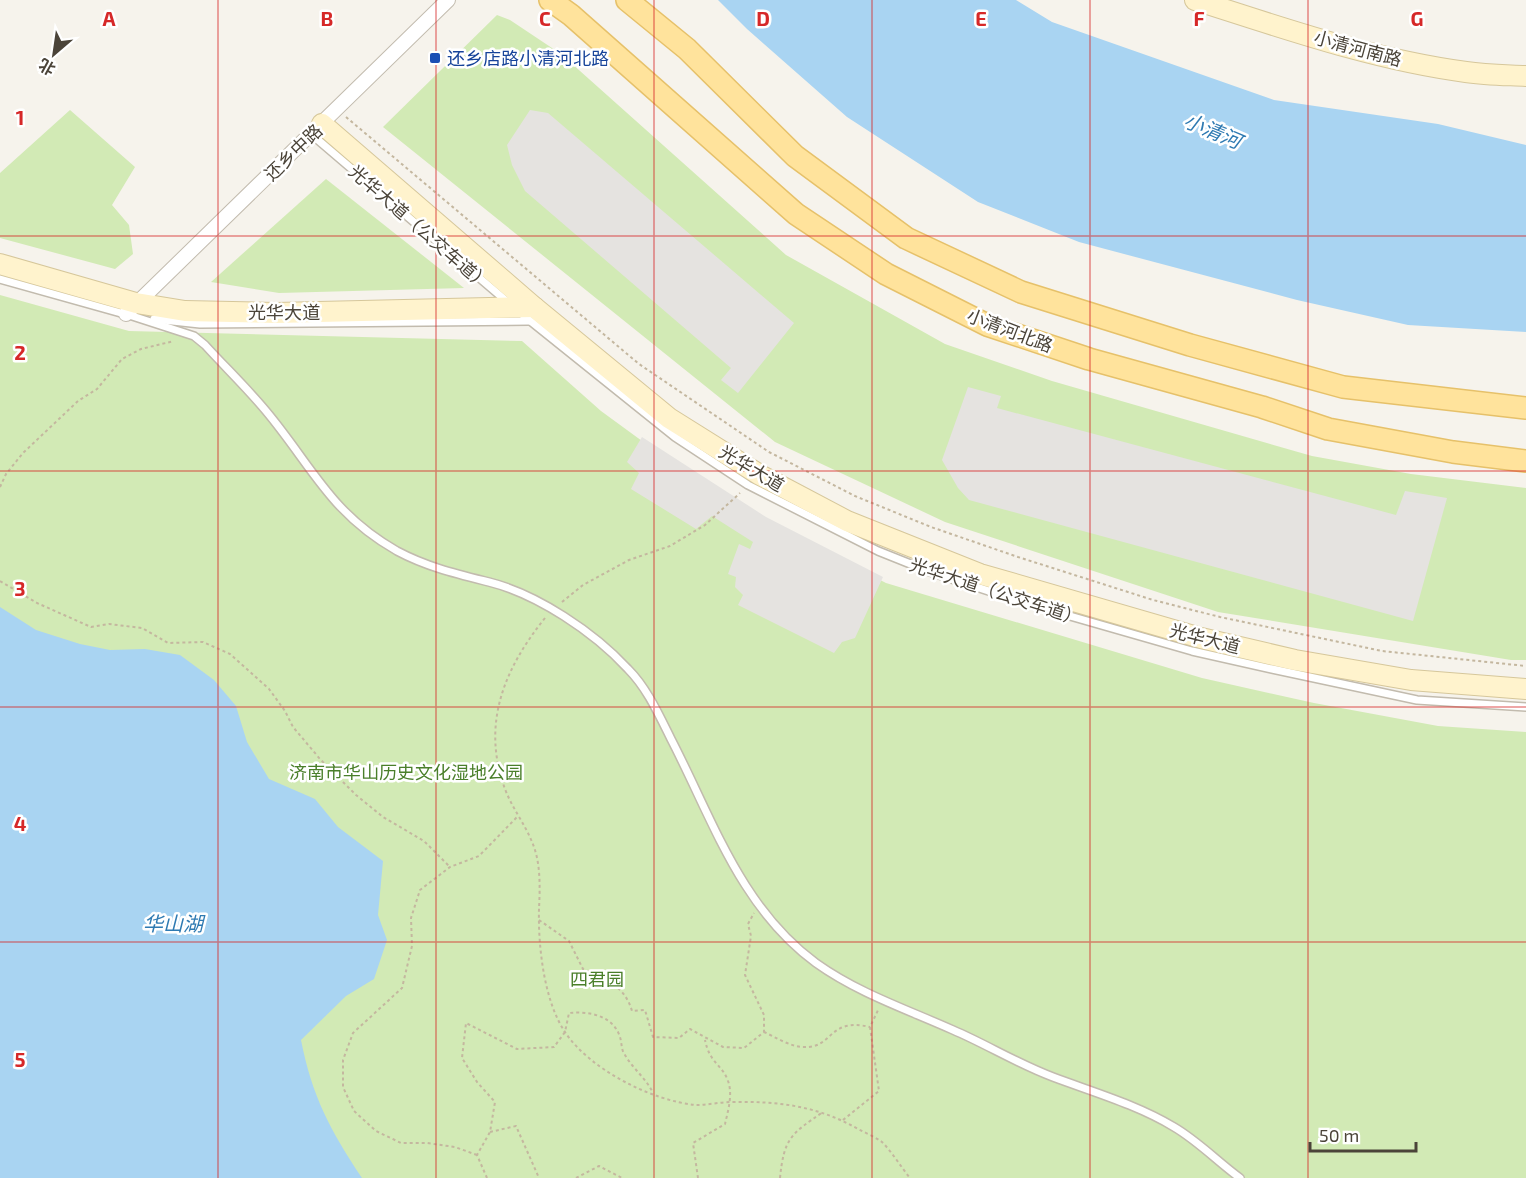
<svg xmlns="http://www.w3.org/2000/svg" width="1526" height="1178" viewBox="0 0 1526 1178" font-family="'Exo 2','Noto Sans SC',sans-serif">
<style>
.green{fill:#d2eab5}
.parking{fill:#e5e3e0}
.water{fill:#a9d4f2}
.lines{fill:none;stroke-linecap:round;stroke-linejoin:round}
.service-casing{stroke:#c2bbae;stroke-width:10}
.minor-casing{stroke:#c2bbae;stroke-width:16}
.secondary-casing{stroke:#d6c79b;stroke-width:22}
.primary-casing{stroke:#e6c16a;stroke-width:24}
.path{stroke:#c4b79f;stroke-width:2;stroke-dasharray:3 3;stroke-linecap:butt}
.service{stroke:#fff;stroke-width:7}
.minor{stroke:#fff;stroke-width:14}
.secondary{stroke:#fff3cd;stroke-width:20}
.primary{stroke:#ffe39c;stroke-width:21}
.grid{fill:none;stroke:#d62828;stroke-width:1.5;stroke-opacity:0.55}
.transit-dot{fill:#1a4fb4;stroke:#fff;stroke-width:2}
.labels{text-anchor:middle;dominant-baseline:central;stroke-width:5;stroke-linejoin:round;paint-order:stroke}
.street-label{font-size:18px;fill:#4b4439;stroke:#fff}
.transit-label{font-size:18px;fill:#164399;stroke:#fff;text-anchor:start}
.park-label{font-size:18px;fill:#4a7f2a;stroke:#fff}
.water-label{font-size:20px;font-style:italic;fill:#2e7ab2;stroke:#fff}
.grid-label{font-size:20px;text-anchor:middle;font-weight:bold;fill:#d62828;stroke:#fff;stroke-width:5;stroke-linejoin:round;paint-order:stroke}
</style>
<rect width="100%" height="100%" fill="#f6f3ec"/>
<g class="green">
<path d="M497 15 510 20 561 54 786 255 945 344 1052 381 1312 456 1411 474 1526 488V660H1511L1218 612 945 522 775 442 383 127Z"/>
<path d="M70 110 135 167 112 205 129 225 133 254 115 269 0 238V173Z"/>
<path d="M326 179 464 288 279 293 211 282Z"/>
<path d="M0 295 129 331 522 341 601 411 679 468 768 523 886 583 1202 678 1314 703 1438 726 1526 732V1178H0Z"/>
</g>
<g class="parking">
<path d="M530 110 548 113 794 323 738 393 721 380 731 368 525 191 512 165 507 145Z"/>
<path d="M968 387 1001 396 997 408 1396 515 1405 491 1447 498 1413 621 969 500 958 488 942 460Z"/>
<path d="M642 437 766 517 883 577 855 638 842 642 834 653 738 605 743 595 735 587 736 577 728 574 739 544 750 549 753 542 712 516 696 529 631 489 639 473 627 462Z"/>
</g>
<g class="water">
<path d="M718 0H1016L1052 22 1274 100 1438 124 1526 145V332L1408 325 1297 300 1079 242 978 202 847 117 747 29Z"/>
<path d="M0 607 36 630 80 644 110 650 145 649 180 655 214 680 236 706 247 742 269 779 315 799 338 827 383 861 378 915 387 940 374 979 346 996 301 1040C312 1096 330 1130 362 1178H0Z"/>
</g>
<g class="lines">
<g class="service-casing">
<g id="service">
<path d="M311 134 510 304"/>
<path d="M0 279 128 315"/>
<path d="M518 311 675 437 748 485 878 551 933 573 1035 606 1192 651 1272 669 1417 700 1526 707"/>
<path d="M126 314 194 336 205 345C225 367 247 388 266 411 312 466 330 513 397 551 427 567 457 574 489 582 537 594 594 632 628 669 647 688 659 715 671 739 713 820 740 907 816 963 858 993 906 1009 953 1030 986 1044 1018 1064 1053 1077 1093 1092 1138 1105 1174 1127 1198 1141 1218 1162 1240 1178"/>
<path d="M154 319 200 324 529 321"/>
</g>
</g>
<g class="minor-casing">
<path id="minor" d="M126 314 448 0"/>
</g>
<g class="secondary-casing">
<g id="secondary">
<path d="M1195 0C1283 28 1374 60 1466 72 1486 75 1506 75 1526 76"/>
<path d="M322 124 534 307 669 418 760 475 847 521 980 574 1201 638 1295 660 1411 680 1526 689"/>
<path d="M0 264 136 303 185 311 276 313 534 307"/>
</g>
</g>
<g class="primary-casing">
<g id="primary">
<path d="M550 0 571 15 796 214 886 274 987 325 1089 359 1262 407 1328 429 1453 452 1526 461"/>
<path d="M627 0 687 49 795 156 906 238 1021 292 1190 345 1343 387 1526 408"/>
</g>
</g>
<g class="path">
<path d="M346 117 639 364 769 452 855 496 931 527 1018 557 1153 600 1220 617 1382 651 1526 666"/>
<path d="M0 487 6 474 23 453 78 401 97 389 122 359 141 349 174 341"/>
<path d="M0 581 37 603 91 627 109 624 142 628 168 643 203 642 230 654 269 689 285 711 293 727 320 759 356 795 383 817 424 841 450 867"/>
<path d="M562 602 583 585 629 560 670 546 705 525 740 493"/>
<path d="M545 618C504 669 481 724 505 789 512 808 525 824 532 842 541 862 540 888 539 909 538 946 544 1001 565 1032 589 1069 652 1101 696 1105 708 1105 720 1102 732 1102 778 1101 818 1106 858 1129 866 1133 875 1137 882 1142 892 1152 901 1167 910 1178"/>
<path d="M539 920 569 941 583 969C605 978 625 986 632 1011L645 1010 653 1037 679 1038 690 1029 723 1047 744 1048 764 1032V1015L745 975 751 936 748 924 754 913"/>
<path d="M764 1032C775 1037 791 1047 803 1047 834 1049 827 1017 870 1027"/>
<path d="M843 1120 879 1091 870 1027 879 1008"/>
<path d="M490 1132 516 1126 539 1178"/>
<path d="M477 1155 455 1147 427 1143H401L376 1131 354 1111 343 1087V1060L353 1033 402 988 412 946 411 918 420 890 450 867 479 856 518 816"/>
<path d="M487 1178 477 1155 490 1132 495 1102 477 1082 462 1058 466 1023 517 1049 554 1047 565 1032 569 1013C588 1011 613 1015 620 1037 622 1043 621 1050 625 1055 633 1069 646 1078 653 1093"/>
<path d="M576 1178 599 1166 622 1178"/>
<path d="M698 1178 693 1143 725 1124C728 1111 733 1094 728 1081 722 1064 710 1064 705 1040"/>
<path d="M780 1178C784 1138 791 1134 823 1112"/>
</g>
<use href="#service" class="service"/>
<use href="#minor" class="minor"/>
<use href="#secondary" class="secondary"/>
<use href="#primary" class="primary"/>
</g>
<path class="grid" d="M218 0V1178M436 0V1178M654 0V1178M872 0V1178M1090 0V1178M1308 0V1178M0 236H1526M0 471H1526M0 707H1526M0 942H1526"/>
<rect class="transit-dot" x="429" y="52" width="12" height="12" rx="3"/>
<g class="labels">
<g class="street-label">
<text transform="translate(1358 48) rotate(15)">小清河南路</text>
<text transform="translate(293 152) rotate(-44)">还乡中路</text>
<text transform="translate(420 227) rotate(41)">光华大道（公交车道）</text>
<text x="284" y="312">光华大道</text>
<text transform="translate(1010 330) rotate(21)">小清河北路</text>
<text transform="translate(752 468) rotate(31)">光华大道</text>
<text transform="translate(996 591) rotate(18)">光华大道（公交车道）</text>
<text transform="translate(1205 638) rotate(14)">光华大道</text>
</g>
<g class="transit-label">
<text x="447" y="58">还乡店路小清河北路</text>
</g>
<g class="park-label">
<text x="406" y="772">济南市华山历史文化湿地公园</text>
<text x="597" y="979">四君园</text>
</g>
<g class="water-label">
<text transform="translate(1213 130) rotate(23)">小清河</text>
<text x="173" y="923">华山湖</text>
</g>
</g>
<g class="grid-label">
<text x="109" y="26">A</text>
<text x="327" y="26">B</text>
<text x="545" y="26">C</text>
<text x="763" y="26">D</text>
<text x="981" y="26">E</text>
<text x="1199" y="26">F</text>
<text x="1417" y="26">G</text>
<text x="20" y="125">1</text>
<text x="20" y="360">2</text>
<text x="20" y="596">3</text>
<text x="20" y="831">4</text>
<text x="20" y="1067">5</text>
</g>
<g transform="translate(54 54) rotate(209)" stroke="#ffffff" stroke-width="4.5" paint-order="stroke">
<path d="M0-4.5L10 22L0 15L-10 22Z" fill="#4b4439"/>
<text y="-9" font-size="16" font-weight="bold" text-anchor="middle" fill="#4b4439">北</text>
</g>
<path d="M1310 1142v9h106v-9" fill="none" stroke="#4b4439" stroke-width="3"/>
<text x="1319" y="1142" font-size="18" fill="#4b4439" stroke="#ffffff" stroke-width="4.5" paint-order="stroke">50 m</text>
</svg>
